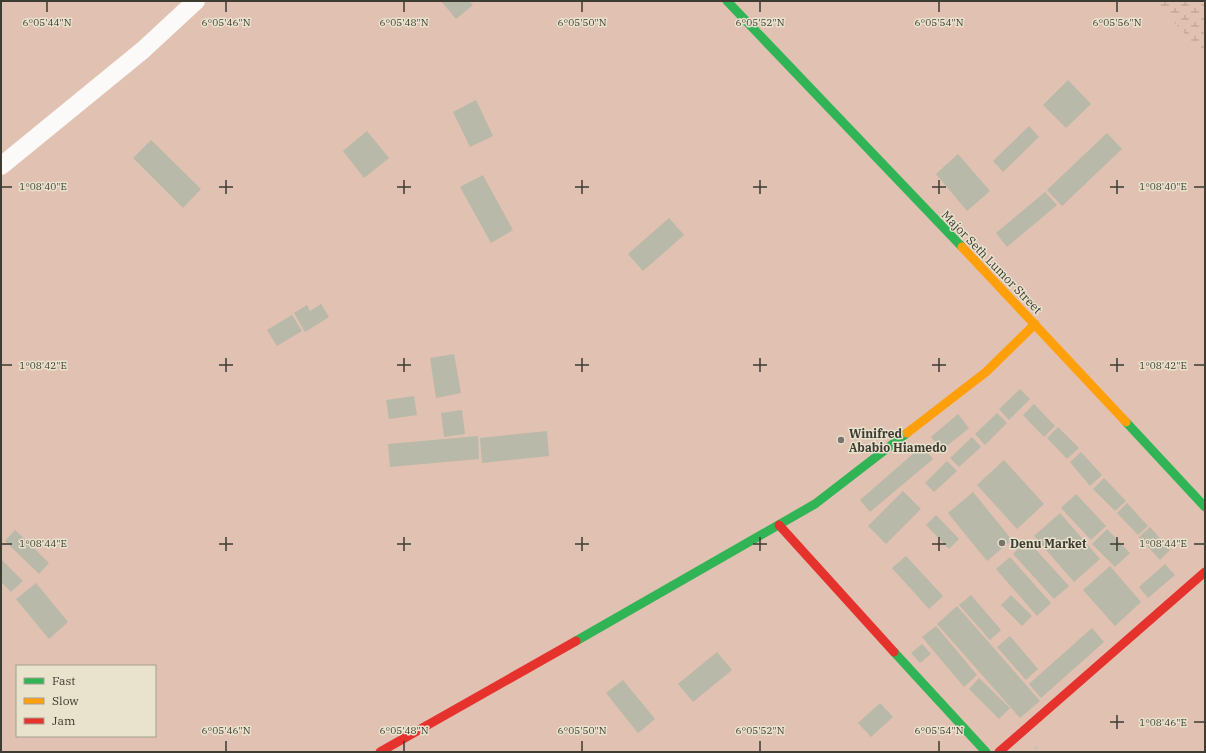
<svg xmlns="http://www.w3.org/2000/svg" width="1206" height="753" viewBox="0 0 1206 753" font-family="'IBM Plex Serif',serif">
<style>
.green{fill:#e1c1b2;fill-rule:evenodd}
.wetland{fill:url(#wetland-marsh)}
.building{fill:#b8b9a8}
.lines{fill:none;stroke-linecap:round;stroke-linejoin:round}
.path{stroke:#c2c1bd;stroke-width:2.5;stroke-dasharray:3 3;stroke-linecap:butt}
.street{stroke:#fbfaf8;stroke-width:18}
.fast{stroke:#30b455;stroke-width:9}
.slow{stroke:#ff9f0a;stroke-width:9}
.jam{stroke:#e5322d;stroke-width:9}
.ticks{fill:none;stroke:#3d3b32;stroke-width:1.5}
.poi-dot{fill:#77746a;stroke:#e9e2cd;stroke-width:1.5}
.labels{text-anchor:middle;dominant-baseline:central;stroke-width:3;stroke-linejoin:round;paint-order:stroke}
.street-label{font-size:12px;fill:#3d3b32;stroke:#e9e2cd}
.poi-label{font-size:12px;font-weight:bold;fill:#3d3b32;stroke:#e9e2cd;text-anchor:start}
.ticks-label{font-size:10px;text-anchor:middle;fill:#3d3b32;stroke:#e9e2cd;stroke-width:3;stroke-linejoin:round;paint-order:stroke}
</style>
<defs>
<pattern id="wetland-marsh" width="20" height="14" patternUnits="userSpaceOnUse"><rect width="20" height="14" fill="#e1c1b2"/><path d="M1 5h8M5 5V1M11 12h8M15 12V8" fill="none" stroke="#b89e91"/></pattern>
</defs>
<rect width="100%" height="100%" fill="#e3ded3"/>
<path class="green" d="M1 1H1205V752H1ZM17 666H155V736H17Z"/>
<path class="wetland" d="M1154 1H1205V55Z"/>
<g class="building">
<path d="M441 1H469L473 5 456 19Z"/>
<path d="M1068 80 1091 104 1066 128 1043 105Z"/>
<path d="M476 100 493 136 470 147 453 112Z"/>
<path d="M1029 126 1039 137 1003 172 993 161Z"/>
<path d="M367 131 389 158 364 178 343 151Z"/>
<path d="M1107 133 1122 149 1062 206 1047 190Z"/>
<path d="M151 140 201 189 183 208 133 158Z"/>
<path d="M958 154 990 191 967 211 936 174Z"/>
<path d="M483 175 513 230 491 243 460 187Z"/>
<path d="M1045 192 1057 205 1007 247 996 233Z"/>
<path d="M669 218 684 235 643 271 628 254Z"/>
<path d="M321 304 329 317 305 332 294 313 307 305 310 311Z"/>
<path d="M292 315 302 331 277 346 267 330Z"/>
<path d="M454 354 461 393 436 398 430 358Z"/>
<path d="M1020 389 1030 399 1009 420 999 409Z"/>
<path d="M414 396 417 415 389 419 386 400Z"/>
<path d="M1034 404 1055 426 1044 437 1023 415Z"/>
<path d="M462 410 465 434 444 437 441 413Z"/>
<path d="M997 413 1007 423 985 445 975 434Z"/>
<path d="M958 414 969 428 942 450 931 437Z"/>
<path d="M1058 427 1079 448 1067 459 1047 438Z"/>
<path d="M547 431 549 456 482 463 480 438Z"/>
<path d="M478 436 479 459 390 467 388 444Z"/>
<path d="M972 437 981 447 959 467 950 458Z"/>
<path d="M922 446 933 459 870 512 860 500Z"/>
<path d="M1081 452 1102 475 1090 486 1070 462Z"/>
<path d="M1004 460 1044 504 1017 529 977 485Z"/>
<path d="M947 461 957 471 934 492 925 483Z"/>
<path d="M1104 478 1126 501 1115 511 1093 489Z"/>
<path d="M903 491 921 509 886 544 868 526Z"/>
<path d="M973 492 1012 540 987 561 948 513Z"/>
<path d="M1076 494 1106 526 1091 540 1061 508Z"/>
<path d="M1127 503 1148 526 1138 535 1117 513Z"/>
<path d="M1060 513 1100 559 1074 582 1034 536Z"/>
<path d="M936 515 959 539 949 549 926 525Z"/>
<path d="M1150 527 1170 550 1160 560 1139 537Z"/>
<path d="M1107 529 1130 553 1115 567 1092 544Z"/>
<path d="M15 530 49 563 39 574 5 541Z"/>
<path d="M1027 540 1069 586 1054 599 1013 554Z"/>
<path d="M906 556 943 596 929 609 892 568Z"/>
<path d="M1010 557 1051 603 1037 616 996 569Z"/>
<path d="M1 559 23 581 11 592 1 582Z"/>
<path d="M1165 564 1175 575 1148 598 1139 587Z"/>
<path d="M1110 566 1141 602 1115 626 1083 590Z"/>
<path d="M36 583 68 622 49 639 16 599Z"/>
<path d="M971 595 1001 630 990 640 959 605Z"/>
<path d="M1011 595 1032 616 1022 626 1001 605Z"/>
<path d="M957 606 1040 701 1020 718 937 624Z"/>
<path d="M936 626 977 675 964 687 922 637Z"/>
<path d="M1092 628 1104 642 1041 698 1029 684Z"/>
<path d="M1010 636 1038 669 1026 680 997 647Z"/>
<path d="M922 644 931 654 920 663 911 653Z"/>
<path d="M717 652 732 670 693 702 678 684Z"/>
<path d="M979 678 1010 708 999 719 969 689Z"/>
<path d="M623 680 655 719 638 733 606 693Z"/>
<path d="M880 703 893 717 871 737 858 723Z"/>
</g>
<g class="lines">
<path class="path" d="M1035 747 1040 752"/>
<path class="street" d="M1 166 143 50 196 1"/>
<g class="fast">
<path d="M727 1 962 247"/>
<path d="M1126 422 1205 507"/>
<path d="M576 641 815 504 907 433"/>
<path d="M894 652 986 752"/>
</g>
<g class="slow">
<path d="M962 247 1126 422"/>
<path d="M907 433 986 372 1035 324"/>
</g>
<g class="jam">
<path d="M779 525 894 652"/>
<path d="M380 752 576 641"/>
<path d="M999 752 1205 572"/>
</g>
</g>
<path class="ticks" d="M47 2V12M226 2V12M404 2V12M582 2V12M760 2V12M939 2V12M1117 2V12M226 180V194M404 180V194M582 180V194M760 180V194M939 180V194M1117 180V194M2 187H12M219 187H233M397 187H411M575 187H589M753 187H767M932 187H946M1110 187H1124M1194 187H1204M226 358V372M404 358V372M582 358V372M760 358V372M939 358V372M1117 358V372M2 365H12M219 365H233M397 365H411M575 365H589M753 365H767M932 365H946M1110 365H1124M1194 365H1204M226 537V551M404 537V551M582 537V551M760 537V551M939 537V551M1117 537V551M2 544H12M219 544H233M397 544H411M575 544H589M753 544H767M932 544H946M1110 544H1124M1194 544H1204M1117 715V729M1110 722H1124M1194 722H1204M226 741V751M404 741V751M582 741V751M760 741V751M939 741V751"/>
<g class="poi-dot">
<circle cx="841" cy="440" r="4"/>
<circle cx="1002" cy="543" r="4"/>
</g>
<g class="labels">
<g class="street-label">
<text transform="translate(992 262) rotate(46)">Major Seth Lumor Street</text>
</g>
<g class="poi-label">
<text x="849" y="433">Winifred<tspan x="849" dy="14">Ababio Hiamedo</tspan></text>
<text x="1010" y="543">Denu Market</text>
</g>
</g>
<g class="ticks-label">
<text x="47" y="26">6°05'44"N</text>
<text x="226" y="26">6°05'46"N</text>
<text x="404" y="26">6°05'48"N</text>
<text x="582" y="26">6°05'50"N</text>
<text x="760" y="26">6°05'52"N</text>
<text x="939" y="26">6°05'54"N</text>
<text x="1117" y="26">6°05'56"N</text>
<text x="1163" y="190">1°08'40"E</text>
<text x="43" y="190">1°08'40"E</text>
<text x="1163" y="369">1°08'42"E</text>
<text x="43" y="369">1°08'42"E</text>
<text x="1163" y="547">1°08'44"E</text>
<text x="43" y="547">1°08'44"E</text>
<text x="1163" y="726">1°08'46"E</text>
<text x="226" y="734">6°05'46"N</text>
<text x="404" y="734">6°05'48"N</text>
<text x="582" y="734">6°05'50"N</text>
<text x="760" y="734">6°05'52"N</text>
<text x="939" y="734">6°05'54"N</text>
</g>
<rect width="1206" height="753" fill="none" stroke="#3d3b32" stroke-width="4"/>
<rect x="16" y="665" width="140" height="72" fill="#e9e2cd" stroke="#a49f8f"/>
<rect x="24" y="678" width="20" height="6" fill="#30b455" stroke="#a49f8f"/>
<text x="52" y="685" font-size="12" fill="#3d3b32">Fast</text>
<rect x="24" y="698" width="20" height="6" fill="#ff9f0a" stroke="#a49f8f"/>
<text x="52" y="705" font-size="12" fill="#3d3b32">Slow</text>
<rect x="24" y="718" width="20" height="6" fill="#e5322d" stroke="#a49f8f"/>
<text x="52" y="725" font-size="12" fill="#3d3b32">Jam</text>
</svg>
